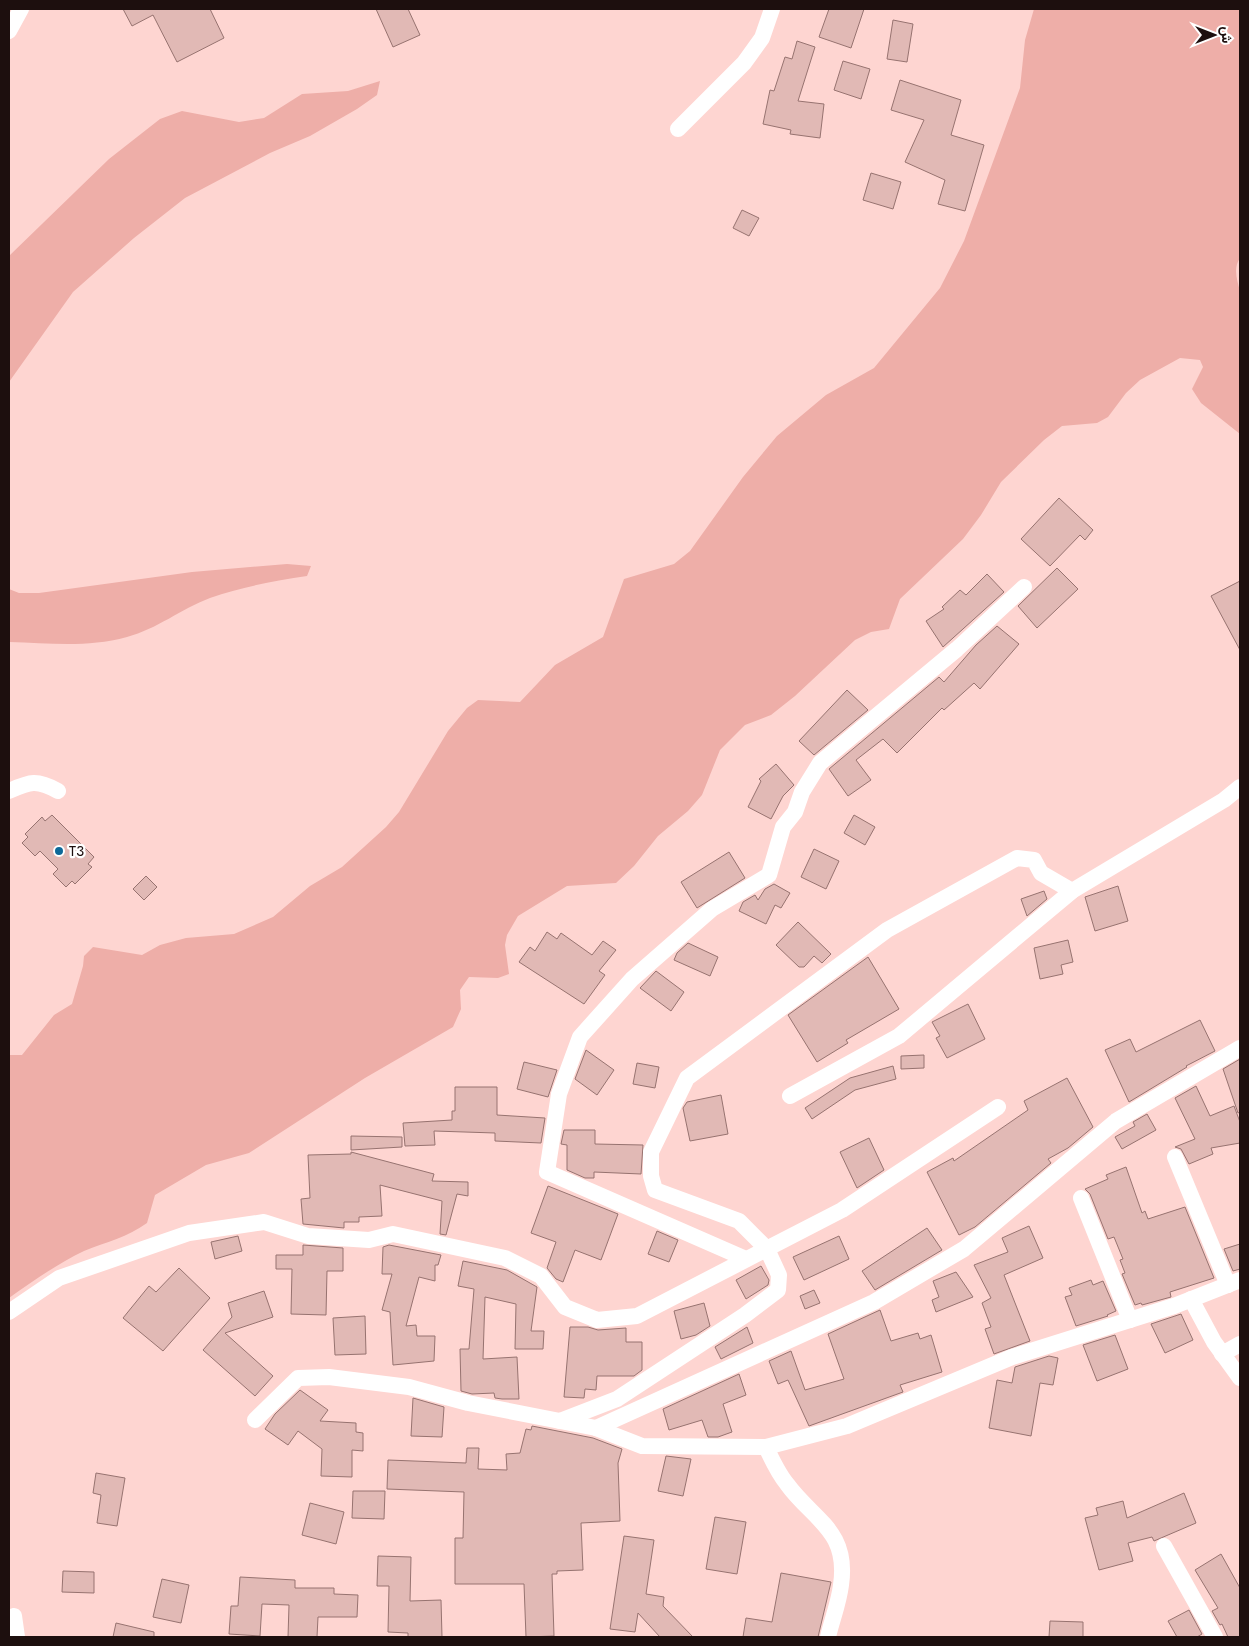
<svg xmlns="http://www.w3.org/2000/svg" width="1249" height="1646" viewBox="0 0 1249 1646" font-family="Jost,Vazirmatn,sans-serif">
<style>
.green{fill:#eeaea8}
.building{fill:#e1b9b5;stroke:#977370}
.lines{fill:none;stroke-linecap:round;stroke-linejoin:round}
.street{stroke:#fff;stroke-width:16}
.poi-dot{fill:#0d6999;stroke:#fff;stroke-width:2}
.labels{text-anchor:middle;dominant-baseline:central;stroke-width:4.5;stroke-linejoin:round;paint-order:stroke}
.poi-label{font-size:15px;fill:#1d0f0e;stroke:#fff;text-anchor:start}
</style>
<rect width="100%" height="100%" fill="#fed5d1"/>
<g class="green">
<path d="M1034 9H1240V258C1233 268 1237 280 1240 291V434L1201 403 1192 389 1203 367 1200 360 1180 358 1140 380 1126 393 1108 417 1097 423 1062 426 1044 440 1001 482 981 515 963 539 900 599 889 629 871 632 855 640 795 696 771 715 745 725 720 750 702 795 688 811 658 836 634 866 616 883 567 886 518 916 507 935 505 945 509 974 498 978 469 977 460 990 461 1009 453 1027 365 1078 249 1153 206 1165 155 1195 147 1223C128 1237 106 1242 84 1251 57 1264 33 1281 9 1298V1055H22L54 1015 72 1004 83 966 84 956 93 947 142 955 160 945 186 938 234 934 273 917 310 886 342 867 386 827 399 812 448 731 467 708 478 700 520 702 555 665 603 637 624 579 674 564 690 551 743 477 777 436 826 395 874 368 940 288 964 241 1020 88 1025 40Z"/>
<path d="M380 81 377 95 357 109 310 136 270 153 185 198 134 238 73 292 9 382V256L109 159 160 119 182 111 239 122 264 118 302 94 348 91Z"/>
<path d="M287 564 311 566 307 576C274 581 241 587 210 598 181 609 157 629 127 637 86 648 50 643 9 642V589L19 593H39L192 572Z"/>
</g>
<g class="building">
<path d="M123 9H210L224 38 177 62 153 15 132 26Z"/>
<path d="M376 9H408L420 35 393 47Z"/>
<path d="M829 9H864L851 48 819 37Z"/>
<path d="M893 20 913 24 907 62 887 59Z"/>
<path d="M797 41 815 47 798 101 824 104 820 138 790 134 791 130 763 124 770 90 774 91 785 57 792 59Z"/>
<path d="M843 61 870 69 861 99 834 90Z"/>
<path d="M900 80 961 100 951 135 984 145 965 211 938 204 945 180 905 162 924 120 891 110Z"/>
<path d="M871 173 901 182 893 209 863 200Z"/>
<path d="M742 210 759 218 749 236 733 228Z"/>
<path d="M1059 498 1093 530 1085 540 1080 535 1050 566 1021 539Z"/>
<path d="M1057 568 1078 589 1037 628 1018 606Z"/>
<path d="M987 574 1004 592 943 647 926 621 944 609 942 607 960 590 966 595Z"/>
<path d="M1240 581V650L1211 596Z"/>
<path d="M997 626 1019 644 980 689 974 683 944 710 942 708 897 753 883 739 856 760 871 780 848 796 829 769 939 677 944 682 976 645Z"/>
<path d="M847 690 868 710 814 755 799 741Z"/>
<path d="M776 764 794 785 783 796 771 819 748 807 761 781 759 779Z"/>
<path d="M52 815 94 857 88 864 92 867 75 884 72 881 66 887 53 874 58 869 40 851 35 856 22 843 28 837 25 834 42 817 45 821Z"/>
<path d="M854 815 875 827 865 845 844 833Z"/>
<path d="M814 849 839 861 826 889 801 877Z"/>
<path d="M729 852 745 878 697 908 681 882Z"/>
<path d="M146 876 157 887 144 900 133 889Z"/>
<path d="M774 884 790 893 781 908 775 905 766 924 739 911 743 902 755 895 758 900 765 889Z"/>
<path d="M1118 886 1128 921 1095 931 1085 897Z"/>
<path d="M1044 891 1047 899 1027 916 1021 899Z"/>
<path d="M798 922 831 954 822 963 814 956 804 967H799L776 945Z"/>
<path d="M547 932 557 939 561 933 592 955 603 941 616 950 599 971 605 975 584 1004 519 962 530 947 535 951Z"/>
<path d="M1068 940 1073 962 1061 965 1063 974 1040 979 1034 948Z"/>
<path d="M688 943 718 957 710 976 674 960 677 953Z"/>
<path d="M868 957 899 1009 846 1040 848 1043 817 1062 788 1015Z"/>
<path d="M656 971 684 992 671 1011 640 988Z"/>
<path d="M968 1004 985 1039 947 1058 936 1038 940 1036 932 1022Z"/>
<path d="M1200 1020 1215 1051 1186 1066 1187 1067 1129 1102 1105 1050 1130 1039 1136 1052Z"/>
<path d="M586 1050 614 1070 597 1095 575 1079Z"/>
<path d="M924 1055V1068L901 1069V1056Z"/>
<path d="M1240 1059V1112L1238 1113 1223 1069Z"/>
<path d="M524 1062 557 1070 548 1097 517 1089Z"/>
<path d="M637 1063 659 1067 655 1088 633 1084Z"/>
<path d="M893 1066 896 1079 855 1090 812 1119 805 1108 850 1078Z"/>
<path d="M1067 1078 1093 1127 1068 1148 1048 1159 1051 1163 975 1227 959 1235 927 1172 953 1158 954 1161 1028 1110 1024 1101Z"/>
<path d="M1196 1086 1210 1116 1234 1106 1240 1122V1143L1211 1148 1213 1154 1189 1164 1181 1149 1175 1147 1195 1139 1175 1098Z"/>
<path d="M455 1087H497V1115L545 1118 541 1143 495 1141V1133L434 1131 435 1145 405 1146 403 1123 452 1120V1111H455Z"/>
<path d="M721 1095 728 1134 690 1141 683 1108 687 1102Z"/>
<path d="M1147 1114 1156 1130 1122 1149 1115 1137 1135 1126 1133 1122Z"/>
<path d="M564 1130H595V1144L643 1145 641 1174 594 1172V1178H585L567 1170V1145L561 1144Z"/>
<path d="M351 1136 402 1137V1147L351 1150Z"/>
<path d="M869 1138 884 1170 857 1188 840 1152Z"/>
<path d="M351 1152 434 1174 432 1181 468 1182V1196L457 1194 446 1235 440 1234 442 1201 380 1185 382 1216 359 1217V1222H344V1228L303 1224 301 1199 310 1198 308 1155 351 1154Z"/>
<path d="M1126 1167 1142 1213 1145 1211 1148 1219 1185 1207 1214 1278 1170 1292 1171 1297 1142 1305 1141 1303 1135 1305 1122 1274 1125 1273 1120 1260 1123 1259 1114 1237 1108 1239 1090 1194 1085 1189 1108 1179 1106 1175Z"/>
<path d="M548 1186 618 1214 601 1260 575 1250 563 1282 556 1279 547 1268 556 1242 531 1233Z"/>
<path d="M1029 1226 1043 1258 1004 1275 1030 1341 994 1354 985 1329 991 1327 982 1303 991 1298 974 1265 1008 1252 1002 1238Z"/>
<path d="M927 1228 942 1250 875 1290 862 1271Z"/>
<path d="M657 1231 678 1240 669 1262 648 1254Z"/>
<path d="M238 1236 242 1251 215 1259 211 1242Z"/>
<path d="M839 1236 849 1259 804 1280 793 1257Z"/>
<path d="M1240 1244V1269L1233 1271 1224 1249Z"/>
<path d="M303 1245 343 1248V1271H327L326 1315 291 1314 292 1269H276V1255H303Z"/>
<path d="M389 1245 441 1255 438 1265H435V1281L419 1277 406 1326 416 1325 417 1336H435L434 1361 393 1365 390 1312 382 1310 392 1274H382L383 1247Z"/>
<path d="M463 1261 507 1270 537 1287 531 1331H544L543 1349H515L516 1304 485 1297 483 1359 517 1357 519 1399H502L495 1398 494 1393 472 1394 461 1391 460 1349H469L474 1289 458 1286Z"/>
<path d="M761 1266 769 1280 768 1285 746 1299 736 1280Z"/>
<path d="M179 1268 210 1298 163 1351 123 1318 149 1286 156 1292Z"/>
<path d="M956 1272 973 1297 936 1312 932 1300 939 1297 933 1281Z"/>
<path d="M1091 1280 1093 1285 1103 1281 1116 1311 1107 1315 1108 1316 1076 1326 1065 1297 1072 1295 1069 1288Z"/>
<path d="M814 1290 820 1303 805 1309 800 1296Z"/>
<path d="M264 1291 273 1317 225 1333 273 1376 255 1396 203 1350 232 1317 228 1303Z"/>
<path d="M704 1303 710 1326 696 1335 681 1339 674 1311Z"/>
<path d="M880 1310 891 1341 918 1333 920 1339 931 1335 942 1372 900 1385 903 1392 809 1426 788 1380 778 1384 769 1361 791 1351 805 1390 844 1379 828 1334Z"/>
<path d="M1181 1314 1193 1340 1165 1353 1151 1324Z"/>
<path d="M365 1316 366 1354 335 1355 333 1318Z"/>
<path d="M570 1327H588L598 1330 626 1328V1342H642V1370L634 1376H597L596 1390 585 1389 584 1398 564 1397Z"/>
<path d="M747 1327 753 1343 721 1359 715 1347Z"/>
<path d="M1115 1335 1128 1369 1097 1381 1083 1345Z"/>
<path d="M1049 1356 1058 1358 1053 1385 1040 1383 1031 1436 989 1428 997 1380 1012 1383 1015 1367Z"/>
<path d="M739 1374 746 1395 723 1404 732 1432 718 1437H708L702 1420 669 1430 663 1409Z"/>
<path d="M300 1390 328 1410 320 1421 356 1423V1432L363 1433V1451L352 1450V1477L321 1476 322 1449 298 1431 288 1445 265 1429 275 1414Z"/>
<path d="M413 1398 444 1407 442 1437 411 1436Z"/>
<path d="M532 1426 593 1438 622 1449 618 1463 620 1521 581 1523 583 1570 557 1571V1574H552L554 1636 526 1637 524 1584H455V1538H463L464 1492 387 1489 388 1460 466 1463 467 1448H479L478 1469 507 1470 506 1454 520 1453 526 1429 531 1430Z"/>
<path d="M666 1456 691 1459 683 1496 658 1491Z"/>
<path d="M96 1473 125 1478 117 1526 97 1523 101 1495 93 1493Z"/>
<path d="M353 1491H385L384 1519 352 1518Z"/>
<path d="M1184 1493 1196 1523 1154 1541 1152 1537 1128 1543 1133 1561 1099 1570 1085 1518 1098 1515 1096 1508 1123 1501 1127 1518Z"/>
<path d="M310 1503 344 1512 336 1544 302 1535Z"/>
<path d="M715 1517 746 1522 737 1574 706 1569Z"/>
<path d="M624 1536 654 1540 646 1594 664 1597 663 1606 693 1637H660L638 1613 635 1632 610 1629Z"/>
<path d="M1221 1554 1240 1588V1637H1228L1222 1624 1220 1625 1212 1611 1218 1608 1195 1570Z"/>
<path d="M378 1556 411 1557 410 1601 441 1600 442 1637H408V1633L388 1632 389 1586H377Z"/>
<path d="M63 1571 94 1572V1593L62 1592Z"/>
<path d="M781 1573 831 1582 818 1637H743L746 1618 772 1622Z"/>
<path d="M240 1577 295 1580V1588H334V1594L358 1595 357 1617H318L317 1637H288L289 1605 262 1604 260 1636 229 1634 231 1606H238Z"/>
<path d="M162 1579 189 1585 181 1623 153 1617Z"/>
<path d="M1189 1610 1202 1634 1197 1637H1177L1168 1621Z"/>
<path d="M1050 1621 1083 1622V1637H1049Z"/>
<path d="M116 1623 154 1632V1637H113Z"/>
</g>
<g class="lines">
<g class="street">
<path d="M9 31 21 9"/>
<path d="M678 129 744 63 762 38 772 9"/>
<path d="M9 791C30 782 36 779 58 791"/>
<path d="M790 1096 899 1036 1072 891 1224 800 1240 787"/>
<path d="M1175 1157 1228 1285"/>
<path d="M1081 1198 1130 1320"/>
<path d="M746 1259 547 1172 559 1094 580 1037 632 979 712 909 769 875 783 827 795 812 802 792 820 763 957 649 1024 587"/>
<path d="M1191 1299 1214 1342 1240 1378"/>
<path d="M9 1312 59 1278 189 1233 264 1222 308 1236 369 1240 393 1234 505 1258 541 1276 565 1307 597 1320 637 1316 842 1210 998 1107"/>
<path d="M1222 1354 1240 1344"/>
<path d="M255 1420 298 1378 329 1377 409 1387 468 1403 560 1421 617 1399 745 1315 778 1290 779 1275 767 1249 739 1221 655 1190 651 1176V1152L687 1078 887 930 1017 858 1034 860 1041 873 1072 891"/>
<path d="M560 1421 596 1428 642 1446 766 1447"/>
<path d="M596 1428 874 1302 964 1249 1116 1121 1240 1048"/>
<path d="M1164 1546 1215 1637"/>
<path d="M14 1616 17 1637"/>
<path d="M828 1637C832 1620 839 1602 841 1585 849 1530 813 1520 787 1484 778 1473 772 1460 766 1447L847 1426 1012 1357 1174 1306 1240 1280"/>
</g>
</g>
<circle class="poi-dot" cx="59" cy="851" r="5"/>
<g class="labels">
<g class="poi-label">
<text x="69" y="851">T3</text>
</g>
</g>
<rect width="1249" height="1646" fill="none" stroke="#1d0f0e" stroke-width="20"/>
<g transform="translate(1214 35) rotate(90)" stroke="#ffffff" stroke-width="4" paint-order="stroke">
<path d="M0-4L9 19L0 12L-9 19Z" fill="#1d0f0e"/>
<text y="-8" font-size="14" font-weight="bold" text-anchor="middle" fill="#1d0f0e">ش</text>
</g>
</svg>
